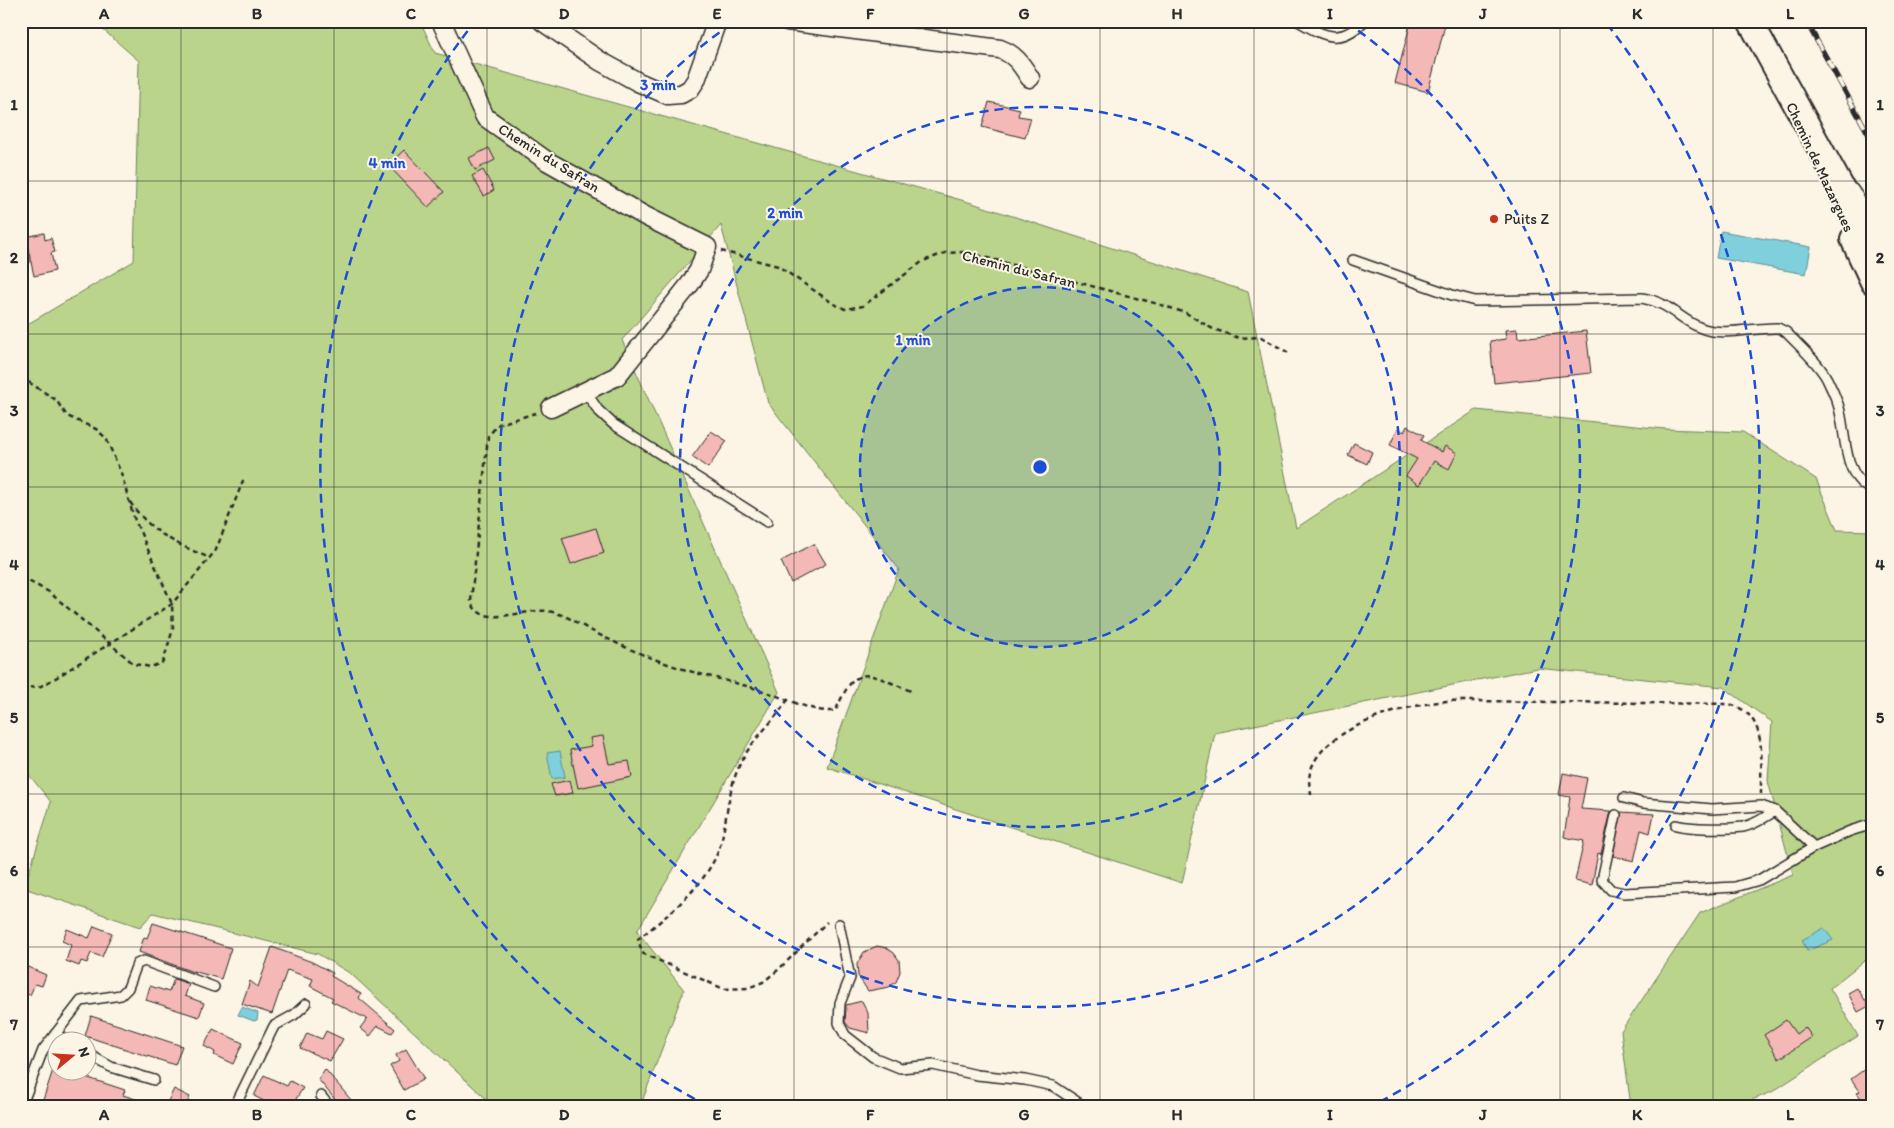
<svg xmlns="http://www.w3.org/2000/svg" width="1894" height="1128" viewBox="0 0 1894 1128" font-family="Itim,sans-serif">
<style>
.green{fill:#bad48b;stroke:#72805b}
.water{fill:#80cfdc;stroke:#5e8d95}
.building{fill:#f4b8b6;stroke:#2b2b2b}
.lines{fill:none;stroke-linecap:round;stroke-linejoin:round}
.lane-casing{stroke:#2b2b2b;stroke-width:12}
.street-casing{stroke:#2b2b2b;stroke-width:21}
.secondary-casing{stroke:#2b2b2b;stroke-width:28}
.path{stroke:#2b2b2b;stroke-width:2.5;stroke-dasharray:5 4;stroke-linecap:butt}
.lane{stroke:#fcf5e5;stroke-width:9}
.street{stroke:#fcf5e5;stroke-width:18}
.secondary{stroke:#fcf5e5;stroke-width:24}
.rail-casing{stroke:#2b2b2b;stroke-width:5.5}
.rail{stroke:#fcf5e5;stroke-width:4;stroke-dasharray:11;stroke-linecap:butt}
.grid{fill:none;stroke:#2b2b2b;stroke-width:1;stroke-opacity:0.55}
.ring{fill:none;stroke:#1d4ed8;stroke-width:2.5;stroke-dasharray:9 6}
.poi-dot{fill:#c8321e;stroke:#fcf5e5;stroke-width:2}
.labels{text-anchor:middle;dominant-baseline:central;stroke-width:4;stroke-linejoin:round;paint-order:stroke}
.street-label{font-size:15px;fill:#2b2b2b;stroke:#fcf5e5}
.poi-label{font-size:15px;fill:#2b2b2b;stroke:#fcf5e5;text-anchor:start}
.centre{fill:#1d4ed8;stroke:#fcf5e5;stroke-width:2.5}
.ring-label{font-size:15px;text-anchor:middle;font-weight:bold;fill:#1d4ed8;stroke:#fcf5e5;stroke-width:4;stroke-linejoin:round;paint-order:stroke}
.neatline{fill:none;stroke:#2b2b2b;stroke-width:2}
.grid-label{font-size:16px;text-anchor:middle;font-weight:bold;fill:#2b2b2b}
</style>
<rect width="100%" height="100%" fill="#fcf5e5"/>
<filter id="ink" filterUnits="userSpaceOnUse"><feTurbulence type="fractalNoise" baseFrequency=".02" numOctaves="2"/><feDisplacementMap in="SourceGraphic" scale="10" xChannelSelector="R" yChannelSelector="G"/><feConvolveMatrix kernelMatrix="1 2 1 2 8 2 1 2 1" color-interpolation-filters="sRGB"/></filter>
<g filter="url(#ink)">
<path class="green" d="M93 21H420L435 53 972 203 1248 292 1296 528 1476 410 1665 429 1743 432 1816 479 1837 530 1873 531V954L1830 988 1858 1036 1772 1092 1734 1107H1631L1621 1031 1700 913 1793 875 1768 781 1772 722 1723 687 1537 668 1215 733 1182 883 827 767 899 569 768 403 721 225 622 340 779 692 637 931 684 990 640 1107H495L351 974 318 954 153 913 140 927 24 888 51 802 21 765V328L134 261 139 61Z"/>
<g class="water">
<path d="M1721 231 1811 247 1806 274 1716 258Z"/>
<path d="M560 751 565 777 552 779 547 753Z"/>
<path d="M1824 928 1833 940 1807 951 1802 940Z"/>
<path d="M242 1007 258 1013 257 1020 254 1021 238 1015Z"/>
</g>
<g class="building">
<path d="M1411 21H1446L1428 92 1395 83Z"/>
<path d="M989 102 1020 109 1018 116 1031 118 1025 138 982 127Z"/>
<path d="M489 148 495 160 475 170 469 158Z"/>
<path d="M404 150 444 192 428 207 388 165Z"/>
<path d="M483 170 494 190 484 196 472 176Z"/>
<path d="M44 233 45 240 51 238 55 252 51 253 55 271 34 276 28 248 21 249V238Z"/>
<path d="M1517 329 1518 338 1586 331 1591 373 1494 383 1490 341 1506 339 1505 330Z"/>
<path d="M1407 426 1424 435 1421 440 1442 452 1445 446 1457 453 1449 469 1434 461 1419 485 1406 476 1417 459 1390 445 1398 428 1404 432Z"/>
<path d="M711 431 727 441 708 468 692 457Z"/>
<path d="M1354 443 1372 452 1367 464 1348 455Z"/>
<path d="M596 528 604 553 571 564 562 538Z"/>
<path d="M814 544 826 564 791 583 781 561Z"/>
<path d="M603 736 609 764 629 761 632 777 578 788 570 750 592 746 590 738Z"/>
<path d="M1563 773 1587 778 1581 809 1611 811 1601 854 1598 853 1592 885 1575 881 1584 841 1564 837 1570 797 1559 795Z"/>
<path d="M570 780 573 793 555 796 551 784Z"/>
<path d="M1621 812 1654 814 1650 833 1641 830 1634 861 1613 856Z"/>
<path d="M153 923 231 948 221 979 193 971V972L139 952 144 937 147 938Z"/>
<path d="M94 926 112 933 102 957 91 953 87 963 81 961 79 966 66 961 71 945 62 941 67 929 89 938Z"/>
<path d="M877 946 887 948 894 953 899 960 900 972 896 982 889 987 868 991 858 976 857 964 864 952Z"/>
<path d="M272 947 312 962 333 973 331 976 361 994 359 998 395 1029 392 1033 378 1026 370 1036 360 1028 367 1019 331 1001 333 998 310 986 313 979 287 970 272 1014 242 1004 250 981 258 987Z"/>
<path d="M21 964 46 975 42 986 35 984 30 995 21 992Z"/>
<path d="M174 979 189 984 185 996 204 1003 199 1017 146 1000 150 986 169 992Z"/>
<path d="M1857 988 1869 1006 1858 1012 1848 993Z"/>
<path d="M862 1001 868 1013 869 1033 850 1028 845 1022 846 1005Z"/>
<path d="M91 1016 182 1046 175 1065 85 1036Z"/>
<path d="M1786 1020 1796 1034 1805 1027 1812 1037 1779 1059 1764 1035Z"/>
<path d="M213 1029 243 1043 233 1064 214 1055 215 1052 204 1046Z"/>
<path d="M326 1031 343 1039 330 1061 300 1048 307 1033 322 1039Z"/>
<path d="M406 1049 424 1079 404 1090 390 1066 399 1061 396 1055Z"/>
<path d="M325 1069 357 1107H341L318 1079Z"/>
<path d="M1865 1069 1873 1080V1107H1868L1857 1093 1860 1091 1851 1079Z"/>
<path d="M53 1070H74L73 1073 125 1090 123 1095 151 1104V1107H53L42 1103Z"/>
<path d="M264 1075 287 1086 290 1081 303 1088 291 1107H276L254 1096Z"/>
<path d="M174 1089 190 1097 185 1107H165Z"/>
</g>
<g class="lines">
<g class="lane-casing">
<g id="lane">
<path d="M1298 21C1324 36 1340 46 1364 21"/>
<path d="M1853 189 1873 218"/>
<path d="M1353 260 1452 295 1475 301 1642 298C1672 303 1680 321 1704 329 1724 336 1757 327 1778 328L1786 332C1799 346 1818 362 1827 379 1831 387 1835 396 1838 404 1847 431 1841 478 1873 490"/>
<path d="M586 392 598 410 613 424 767 522"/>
<path d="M1624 798 1643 803 1712 809 1761 806 1775 811 1814 847"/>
<path d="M1616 815 1602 880 1611 890 1624 893 1735 887 1759 880 1814 847 1850 831 1873 824"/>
<path d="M1676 825C1691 829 1727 829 1743 827 1755 825 1765 817 1775 811"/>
<path d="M839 924 850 978 840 1003 839 1023 845 1035 873 1057 900 1068 933 1065 977 1075 1025 1080 1053 1086 1085 1107"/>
<path d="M55 1034 65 1040"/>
<path d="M88 1054 111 1067 154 1080"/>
<path d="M321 1096 330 1107"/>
<path d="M21 1107 43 1050 81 1001 121 995 128 988 137 964 144 961 214 987"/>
<path d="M233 1107 236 1104 274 1026 294 1015 306 1004"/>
</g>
</g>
<g class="street-casing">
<g id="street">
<path d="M441 21 485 117 547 161 645 216 707 247 699 270 690 284 617 376 551 408"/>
<path d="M542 21 600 61 638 82 668 95 681 94 690 89 696 80 717 21"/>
<path d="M787 21 1000 49C1016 55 1021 64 1030 78"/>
</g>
</g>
<g class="secondary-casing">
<g id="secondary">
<path d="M1750 21 1844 192 1873 253"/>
<path d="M1853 239 1873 282"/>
</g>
</g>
<g class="path">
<path d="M721 251 778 266 834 304 845 309 863 306 923 261 945 253 966 252 1158 304 1186 313 1211 328 1239 338 1261 337 1289 353"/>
<path d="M21 377 56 400 67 416 96 429 106 438 121 473 134 518 172 604 173 629 163 662 151 667 134 664 49 592 21 577"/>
<path d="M536 413 499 424 488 436 471 601C480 630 524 608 547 611 563 613 577 623 592 631 621 646 651 659 683 669 708 677 735 682 760 690 779 695 819 716 836 710 857 660 868 674 911 691"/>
<path d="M130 502C150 532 178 545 210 558"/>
<path d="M21 686 37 688 54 679 172 604 216 550 244 478"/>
<path d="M788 699C775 721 754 737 742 760 729 785 728 811 722 838 714 879 670 914 638 939L642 953 724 989 748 988 763 982 778 970 827 922"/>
<path d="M1311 795C1311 791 1309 785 1309 780 1312 731 1399 707 1439 702 1449 700 1459 701 1469 701L1729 704C1770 714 1760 761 1761 794"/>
</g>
<use href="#lane" class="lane"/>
<use href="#street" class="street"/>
<use href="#secondary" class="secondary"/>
<g class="rail-casing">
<path id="rail" d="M1806 21 1873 142"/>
</g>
<use href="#rail" class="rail"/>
</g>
</g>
<path class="grid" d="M181 21V1107M334 21V1107M487 21V1107M641 21V1107M794 21V1107M947 21V1107M1100 21V1107M1254 21V1107M1407 21V1107M1560 21V1107M1713 21V1107M21 181H1873M21 334H1873M21 487H1873M21 641H1873M21 794H1873M21 947H1873"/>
<circle cx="1040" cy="467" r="180" fill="#1d4ed8" fill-opacity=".12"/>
<g class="ring">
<circle cx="1040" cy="467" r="180"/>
<circle cx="1040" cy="467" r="360"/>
<path d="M1346 22A540 540 0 1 1 734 22"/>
<path d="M708 1106A720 720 0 0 1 473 24M1607 24A720 720 0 0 1 1372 1106"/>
</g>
<circle class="poi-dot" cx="1494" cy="219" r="5"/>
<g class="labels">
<g class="street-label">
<text transform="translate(549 158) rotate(32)">Chemin du Safran</text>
<text transform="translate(1820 167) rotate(65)">Chemin de Mazargues</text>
<text transform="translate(1019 269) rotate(14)">Chemin du Safran</text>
</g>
<g class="poi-label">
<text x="1504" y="219">Puits Z</text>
</g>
</g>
<circle cx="1040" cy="467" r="8" class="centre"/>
<g class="ring-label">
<text x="658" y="90">3 min</text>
<text x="387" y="168">4 min</text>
<text x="785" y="218">2 min</text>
<text x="913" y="345">1 min</text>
</g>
<rect width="1894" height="1128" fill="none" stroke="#fcf5e5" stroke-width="55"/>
<g transform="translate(72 1056) rotate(72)"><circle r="24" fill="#fcf5e5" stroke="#a8a49b"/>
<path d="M0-4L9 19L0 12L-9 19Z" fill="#c8321e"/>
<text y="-8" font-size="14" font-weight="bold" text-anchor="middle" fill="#2b2b2b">N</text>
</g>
<rect x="28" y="28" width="1838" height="1072" class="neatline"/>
<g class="grid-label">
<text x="104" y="19">A</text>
<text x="257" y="19">B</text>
<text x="411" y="19">C</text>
<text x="564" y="19">D</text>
<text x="717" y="19">E</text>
<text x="870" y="19">F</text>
<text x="1024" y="19">G</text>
<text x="1177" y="19">H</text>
<text x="1330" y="19">I</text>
<text x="1483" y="19">J</text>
<text x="1637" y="19">K</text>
<text x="1790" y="19">L</text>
<text x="14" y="110">1</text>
<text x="1880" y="110">1</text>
<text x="14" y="263">2</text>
<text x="1880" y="263">2</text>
<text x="14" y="416">3</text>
<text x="1880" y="416">3</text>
<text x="14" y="570">4</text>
<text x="1880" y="570">4</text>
<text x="14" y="723">5</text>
<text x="1880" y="723">5</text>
<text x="14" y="876">6</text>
<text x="1880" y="876">6</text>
<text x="14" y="1030">7</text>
<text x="1880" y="1030">7</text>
<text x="104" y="1120">A</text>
<text x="257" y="1120">B</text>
<text x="411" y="1120">C</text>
<text x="564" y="1120">D</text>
<text x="717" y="1120">E</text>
<text x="870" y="1120">F</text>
<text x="1024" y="1120">G</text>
<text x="1177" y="1120">H</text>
<text x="1330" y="1120">I</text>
<text x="1483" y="1120">J</text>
<text x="1637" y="1120">K</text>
<text x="1790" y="1120">L</text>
</g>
</svg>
